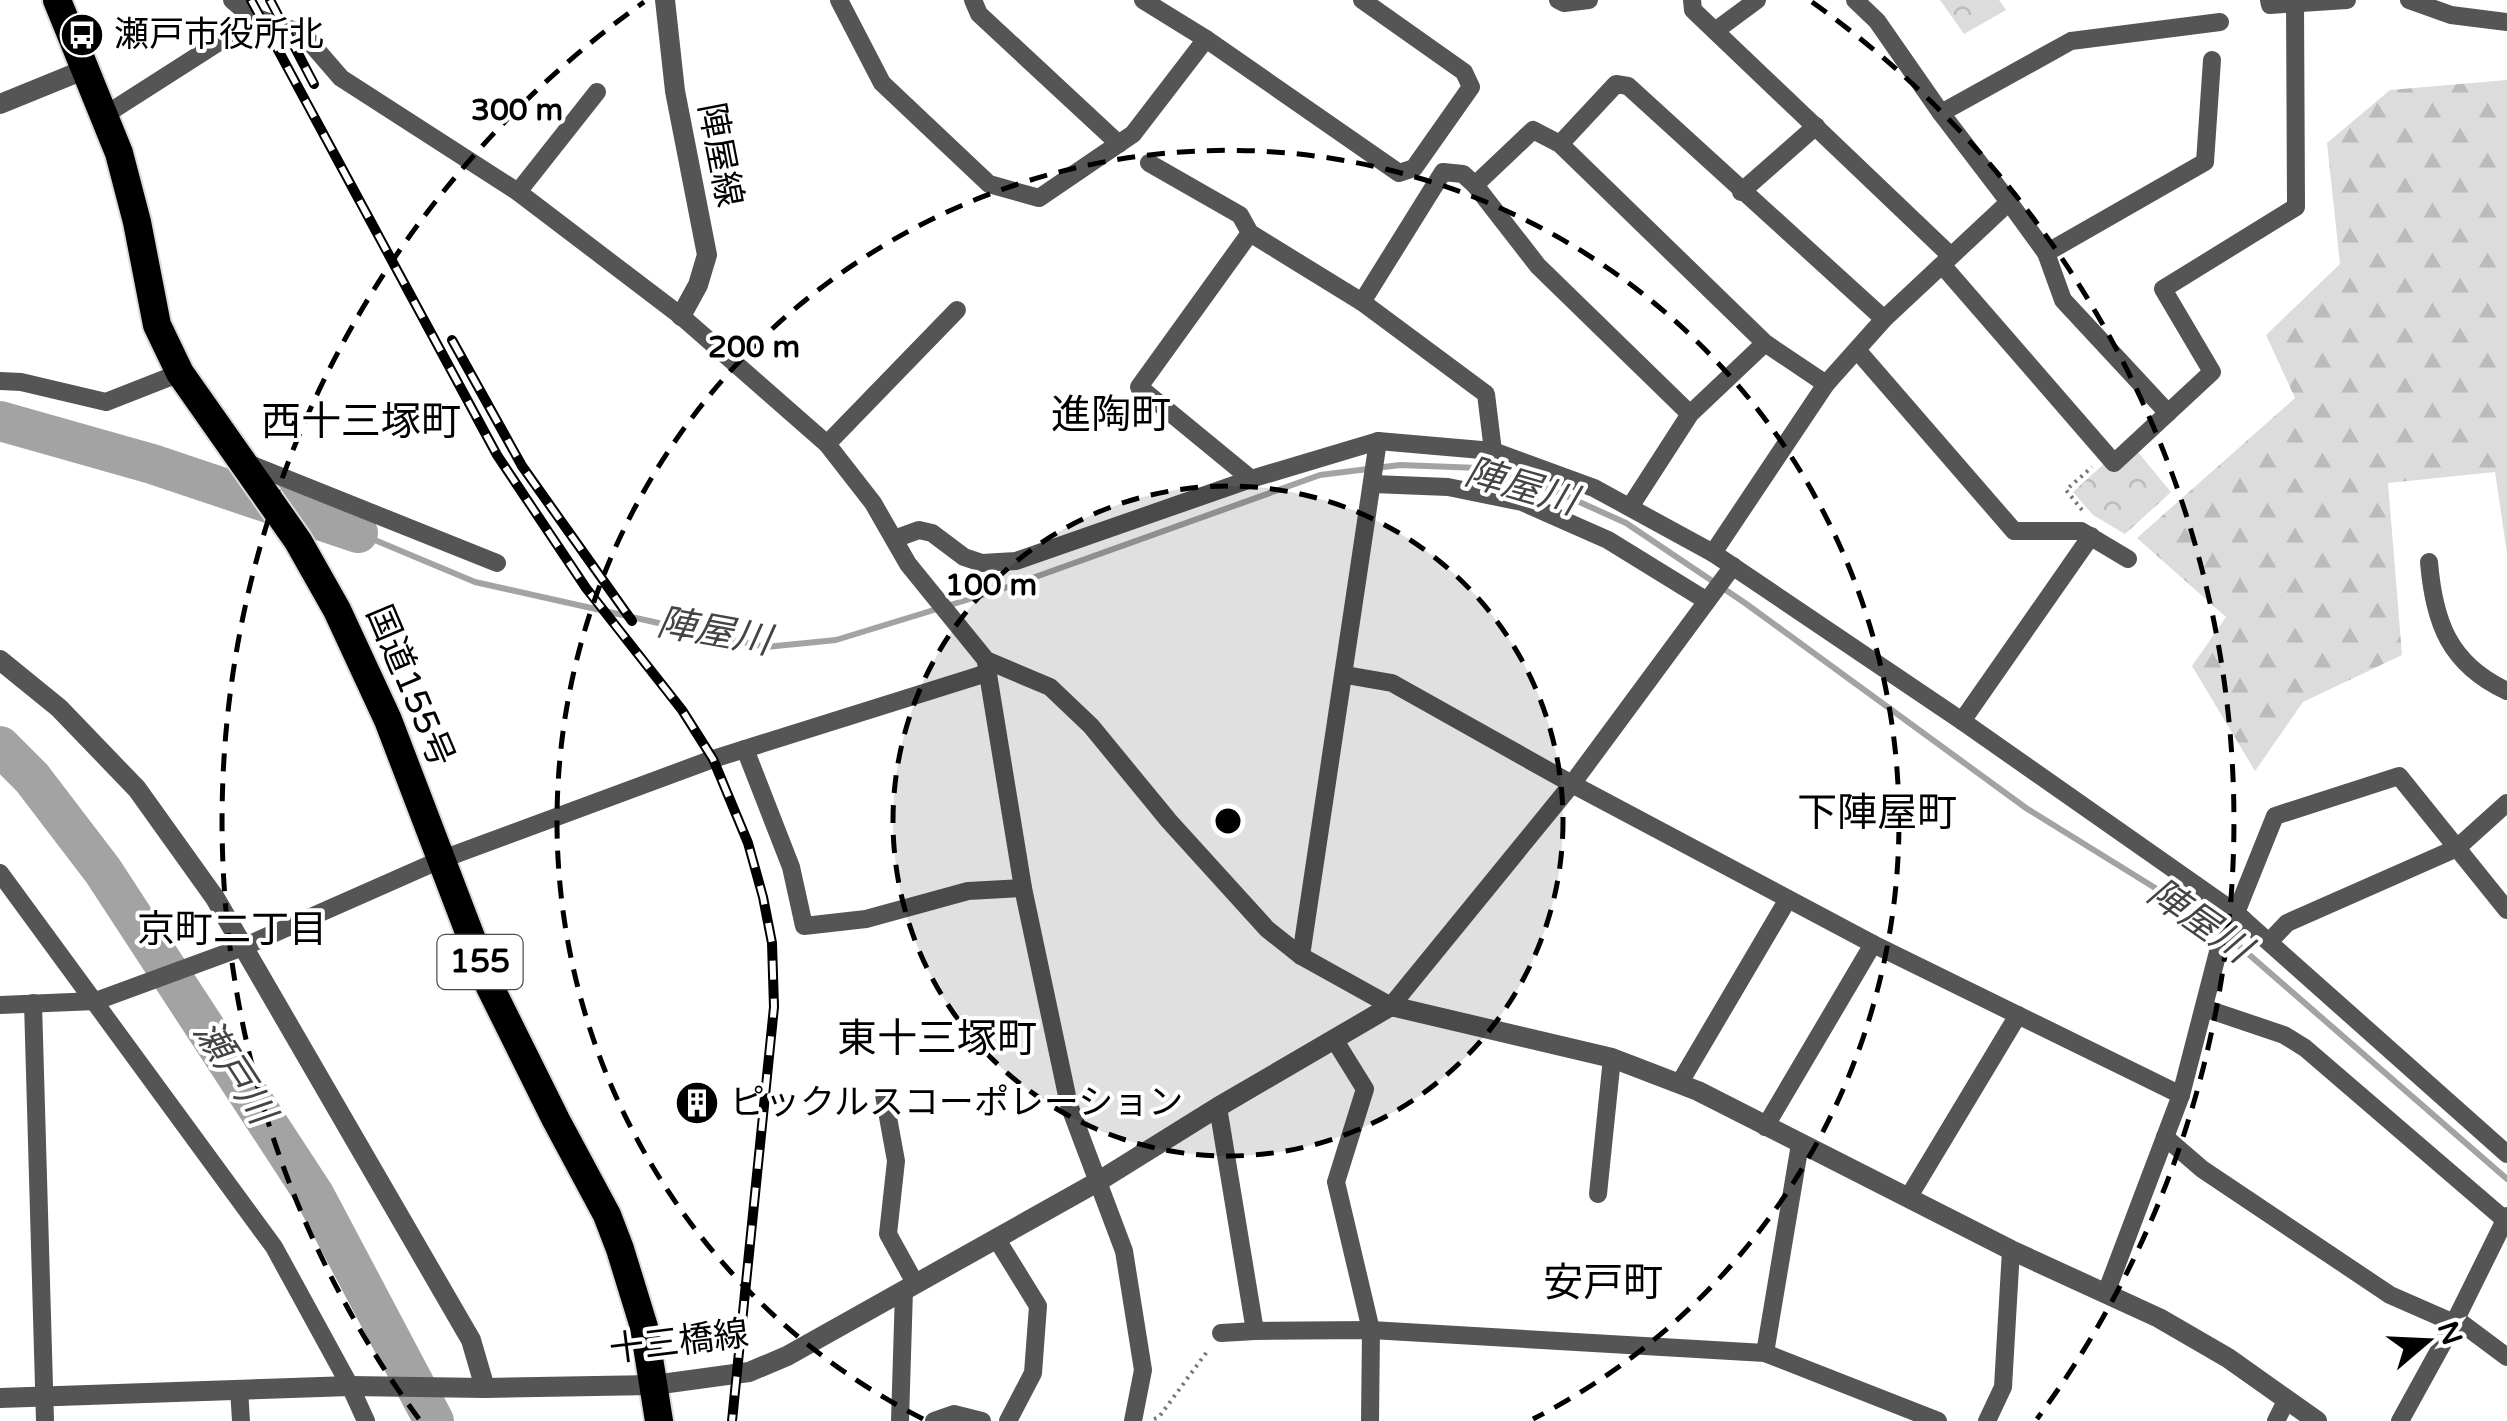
<svg xmlns="http://www.w3.org/2000/svg" width="2507" height="1421" viewBox="0 0 2507 1421" font-family="'Varela Round','Noto Sans JP',sans-serif">
<style>
.forest{fill:url(#forest-firs)}
.park{fill:url(#park-crowns)}
.lines{fill:none;stroke-linecap:round;stroke-linejoin:round}
.stream{stroke:#a3a3a3;stroke-width:6}
.river{stroke:#a3a3a3;stroke-width:40}
.trunk-casing{stroke:#dbdbdb;stroke-width:32}
.path{stroke:#777;stroke-width:4;stroke-dasharray:2.5 5;stroke-linecap:butt}
.minor{stroke:#555;stroke-width:18}
.tertiary{stroke:#555;stroke-width:20}
.trunk{stroke:#000;stroke-width:28}
.rail-casing{stroke:#000;stroke-width:10}
.rail{stroke:#fff;stroke-width:6;stroke-dasharray:19;stroke-linecap:butt}
.ring{fill:none;stroke:#000;stroke-width:5;stroke-dasharray:18 12}
.labels{text-anchor:middle;dominant-baseline:central;stroke-width:8;stroke-linejoin:round;paint-order:stroke}
.shield{fill:#fff;stroke:#4c4c4c;stroke-width:2.5}
.shield-label{font-size:32px;font-weight:bold;fill:#000}
.poi-label{font-size:35px;fill:#000;stroke:#fff;text-anchor:start}
.street-label{font-size:35px;fill:#000;stroke:#fff}
.water-label{font-size:38px;font-style:italic;fill:#444;stroke:#fff}
.neighbourhood-label{font-size:38px;fill:#000;stroke:#fff}
.quarter-label{font-size:40px;fill:#000;stroke:#fff}
.centre{fill:#000;stroke:#fff;stroke-width:5}
.ring-label{font-size:30px;text-anchor:middle;font-weight:bold;fill:#000;stroke:#fff;stroke-width:8;stroke-linejoin:round;paint-order:stroke}
</style>
<defs>
<pattern id="forest-firs" width="22" height="20" patternUnits="userSpaceOnUse" patternTransform="scale(2.5)"><rect width="22" height="20" fill="#dcdcdc"/><path d="M5 1l3.5 6h-7zM16 11l3.5 6h-7z" fill="#bbb"/></pattern>
<pattern id="park-crowns" width="20" height="18" patternUnits="userSpaceOnUse" patternTransform="scale(2.5)"><rect width="20" height="18" fill="#dcdcdc"/><path d="M2 6a3 3 0 1 1 6 0M12 15a3 3 0 1 1 6 0" fill="none" stroke="#bbb"/></pattern>
</defs>
<rect width="100%" height="100%" fill="#fff"/>
<path class="forest" d="M2507 80V553L2495 472 2388 483 2402 655 2303 702 2255 771 2192 666 2226 617 2137 538 2295 398 2266 335 2340 264 2327 143 2390 90Z"/>
<g class="park">
<path d="M1940 0H1999L2006 10 1964 34Z"/>
<path d="M2137 451 2171 492 2125 534 2093 515 2073 492 2106 462Z"/>
</g>
<g class="lines">
<path class="stream" d="M358 533 475 582 766 647 836 640 999 590 1320 475 1400 465 1479 468 1555 491 1626 523 1745 603 2026 808 2215 925 2507 1179"/>
<g class="river">
<path d="M0 421 152 464 358 533"/>
<path d="M0 746 32 778 103 871 315 1196 434 1421"/>
</g>
<g class="trunk-casing">
<path id="trunk" d="M57 0 119 153 137 222 157 325 180 373 298 541 337 610 388 720 490 987 556 1120 607 1215 620 1249 644 1327 659 1421"/>
</g>
<g class="path">
<path d="M2082 510 2066 490 2092 467"/>
<path d="M1154 1419 1159 1417 1209 1349"/>
</g>
<g class="minor">
<path d="M232 0 251 16 302 33 341 78 518 192 681 316 827 444 873 503 908 564 986 660 1050 687 1091 726 1169 821 1267 929 1301 956 1391 1006 1572 784 1733 566"/>
<path d="M839 0 882 83 989 184 1039 198 1133 134 1206 39"/>
<path d="M973 0 979 14 1119 144"/>
<path d="M1143 0 1206 39 1399 173 1414 168 1471 87 1464 72 1362 0"/>
<path d="M1558 0 1564 3 1589 0"/>
<path d="M1692 0 1693 10 1951 256"/>
<path d="M1855 0 1877 21 1941 113"/>
<path d="M2269 0 2270 5 2347 0"/>
<path d="M2409 0 2451 15 2507 22"/>
<path d="M1715 31 1757 0"/>
<path d="M105 115 227 37 251 16"/>
<path d="M1560 144 1616 84 1628 86 1884 319"/>
<path d="M1149 163 1240 215 1250 233 1362 302"/>
<path d="M1475 185 1538 266 1690 414"/>
<path d="M518 192 597 92"/>
<path d="M1741 192 1816 126"/>
<path d="M2009 202 2046 253 2063 300 2168 413"/>
<path d="M1250 233 1139 387 1251 479"/>
<path d="M2046 253 2205 162 2212 60"/>
<path d="M1943 266 2114 463 2212 372 2163 289 2296 207 2295 3"/>
<path d="M1857 350 2014 531H2081L2128 559"/>
<path d="M0 381 21 382 106 402 180 373"/>
<path d="M827 444 957 310"/>
<path d="M1493 451 1486 394 1362 302 1443 172 1463 174 1475 185 1533 130 1560 144 1765 343 1826 384"/>
<path d="M247 463 497 563"/>
<path d="M1373 484 1448 487 1522 502 1608 540 1707 601"/>
<path d="M1630 507 1690 414 1765 343"/>
<path d="M894 539 919 530 932 533 964 557 982 563 1016 561 1251 479 1378 441 1493 451 1594 488 1713 553 1962 721 2236 913 2507 1154"/>
<path d="M1713 553 1826 384 1884 319 2009 202 1941 113 2071 41 2220 22"/>
<path d="M2429 562C2434 622 2449 664 2507 691"/>
<path d="M986 662 1023 888 1069 1105 1124 1251 1143 1370 1133 1421"/>
<path d="M1346 675 1392 683 1572 784 1873 944 2181 1095"/>
<path d="M1962 721 2091 536"/>
<path d="M745 749 791 867 804 926 866 919 968 891 1023 888"/>
<path d="M0 873 274 1247 350 1386 366 1421"/>
<path d="M2236 913 2275 816 2399 776 2507 910"/>
<path d="M2269 942 2287 923 2457 848 2507 803"/>
<path d="M1301 956 1378 441"/>
<path d="M33 1003 45 1421"/>
<path d="M0 1005 96 1001 243 947 440 860 713 759 987 673"/>
<path d="M2204 1008 2284 1035 2305 1048 2505 1220"/>
<path d="M1334 1039 1365 1089 1336 1182 1371 1330 1370 1421"/>
<path d="M1679 1084 1788 899"/>
<path d="M884 1095 896 1161 888 1234 915 1283"/>
<path d="M1218 1107 1255 1331 1371 1330 1765 1353 1938 1421"/>
<path d="M1765 1127 1873 944"/>
<path d="M2165 1137 2202 1169 2390 1295 2454 1323"/>
<path d="M1598 1194 1612 1058"/>
<path d="M1908 1198 2018 1015"/>
<path d="M996 1238 1038 1306 1033 1373 1008 1421"/>
<path d="M2106 1293 2181 1095 2219 948 2243 919"/>
<path d="M2456 1319 2507 1357"/>
<path d="M1221 1333 1255 1331"/>
<path d="M1765 1353 1800 1144"/>
<path d="M239 1389 241 1421"/>
<path d="M900 1421 904 1290"/>
<path d="M934 1421 954 1414 982 1421"/>
<path d="M1987 1421 2003 1387 2011 1250"/>
<path d="M2276 1421 2287 1399"/>
<path d="M2400 1421 2454 1323 2507 1216"/>
</g>
<g class="tertiary">
<path d="M665 0 675 91 707 255 698 285 681 316"/>
<path d="M0 104 86 69"/>
<path d="M0 660 59 708 137 789 215 898 471 1340 485 1388"/>
<path d="M0 1398 350 1386 485 1388 654 1385 749 1372 787 1356 1099 1181 1218 1107 1391 1006 1612 1058 1698 1091 2011 1250 2159 1318 2228 1358 2317 1421"/>
</g>
<use href="#trunk" class="trunk"/>
<g class="rail-casing">
<g id="rail">
<path d="M251 0 497 455 586 588 682 710 713 759 748 843 763 897 772 943 774 1007 732 1421"/>
<path d="M270 0 314 84"/>
<path d="M452 340 522 466 632 621"/>
</g>
</g>
<use href="#rail" class="rail"/>
</g>
<circle cx="1228" cy="821" r="335" fill="#000" fill-opacity=".12"/>
<g class="ring">
<circle cx="1228" cy="821" r="335"/>
<path d="M923 1419A671 671 0 1 1 1533 1419"/>
<path d="M419 1419A1006 1006 0 0 1 644 2M1812 2A1006 1006 0 0 1 2037 1419"/>
</g>
<defs>
<g id="bus-disc" transform="scale(2.25)"><circle r="9.5" fill="#000" stroke="#fff"/><path d="M-5-6H5V4H4V6H2V4H-2V6H-4V4H-5ZM-3.5-4V0h7V-4ZM-3.5 1.2v1.5H-2V1.2ZM2 1.2v1.5H3.5V1.2Z" fill="#fff"/></g>
<g id="building-disc" transform="scale(2.25)"><circle r="9.5" fill="#000" stroke="#fff"/><path d="M-4-6H4V6H1V3H-1V6H-4ZM-2.5-4.3h1.7v1.8h-1.7ZM.8-4.3h1.7v1.8H.8ZM-2.5-1h1.7V.8h-1.7ZM.8-1h1.7V.8H.8Z" fill="#fff"/></g>
</defs>
<g fill-rule="evenodd">
<use href="#bus-disc" x="82" y="35"/>
<use href="#building-disc" x="697" y="1103"/>
</g>
<g class="labels">
<rect class="shield" x="437.5" y="935" width="85" height="54" rx="8"/>
<g class="shield-label">
<text x="480" y="962">155</text>
</g>
<g class="poi-label">
<text x="114" y="35">瀬戸市役所北</text>
<text x="730" y="1103">ピックルスコーポレーション</text>
</g>
<g class="street-label">
<text transform="translate(720 155) rotate(79)">陣屋線</text>
<text transform="translate(410 686) rotate(67)">国道155号</text>
<text transform="translate(679 1342) rotate(-7)">十三橋線</text>
</g>
<g class="water-label">
<text transform="translate(1521 487) rotate(16)">陣屋川</text>
<text transform="translate(714 632) rotate(10)">陣屋川</text>
<text transform="translate(2199 921) rotate(35)">陣屋川</text>
<text transform="translate(234 1072) rotate(57)">瀬戸川</text>
</g>
<g class="neighbourhood-label">
<text x="232" y="930">京町二丁目</text>
</g>
<g class="quarter-label">
<text x="1111" y="415">進陶町</text>
<text x="361" y="422">西十三塚町</text>
<text x="1877" y="813">下陣屋町</text>
<text x="937" y="1039">東十三塚町</text>
<text x="1603" y="1283">安戸町</text>
</g>
</g>
<circle cx="1228" cy="821" r="15" class="centre"/>
<g class="ring-label">
<text x="517" y="120">300 m</text>
<text x="754" y="357">200 m</text>
<text x="991" y="595">100 m</text>
</g>
<g transform="translate(2427 1341) rotate(71)" stroke="#ffffff" stroke-width="8" paint-order="stroke">
<path d="M0-8L18 38L0 25L-18 38Z" fill="#000000"/>
<text y="-15" font-size="28" font-weight="bold" text-anchor="middle" fill="#000000">N</text>
</g>
</svg>
